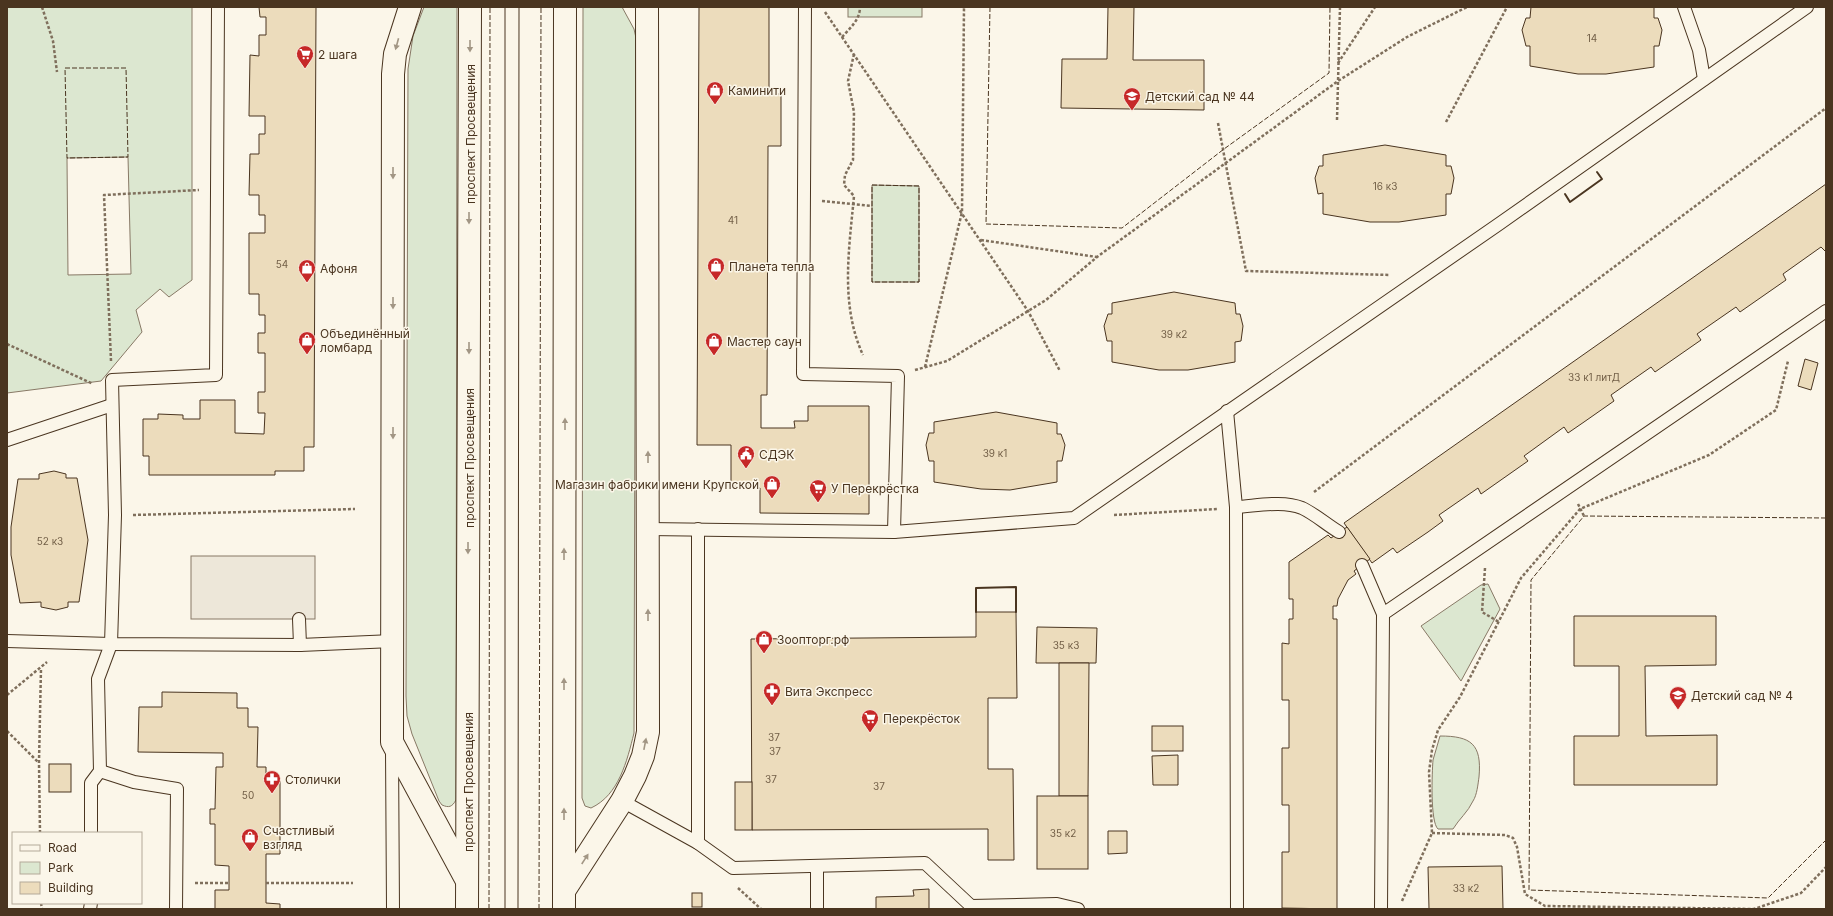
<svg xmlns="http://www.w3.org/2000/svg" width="1833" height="916" viewBox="0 0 1833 916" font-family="Inter,sans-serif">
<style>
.green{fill:#dce7d0;stroke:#887966;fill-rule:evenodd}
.parking{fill:#ede7d9;stroke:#887966}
.building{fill:#ecdcbc;stroke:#4a3520}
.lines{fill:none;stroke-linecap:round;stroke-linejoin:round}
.lane-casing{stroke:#4a3520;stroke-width:14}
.street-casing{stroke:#4a3520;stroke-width:24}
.secondary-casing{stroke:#4a3520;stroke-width:24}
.path{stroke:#7f6f5c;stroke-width:2.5;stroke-dasharray:3 2;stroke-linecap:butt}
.lane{stroke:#fbf6e9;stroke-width:12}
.street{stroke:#fbf6e9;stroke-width:22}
.secondary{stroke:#fbf6e9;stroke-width:22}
.tram{stroke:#4a3520;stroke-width:1}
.fence{stroke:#4a3520;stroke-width:1;stroke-dasharray:5 2;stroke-linecap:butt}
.wall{stroke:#4a3520;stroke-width:2}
.oneway{fill:#a29684}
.labels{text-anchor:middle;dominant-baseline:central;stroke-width:3;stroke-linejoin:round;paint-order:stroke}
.number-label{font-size:10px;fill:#725f47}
.poi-label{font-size:12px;fill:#4a3520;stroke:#fbf6e9;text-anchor:start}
.street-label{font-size:12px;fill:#4a3520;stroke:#fbf6e9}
</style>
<rect width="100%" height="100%" fill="#fbf6e9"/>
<g class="green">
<path d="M7 7H192V280L169 297 160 289 136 310 142 332 101 381 7 393ZM128 157 131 274 68 275 67 158Z"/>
<path d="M424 7H457L456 800C452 807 449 808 442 805L439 801 412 734 407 716 406 696 408 69 413 36Z"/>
<path d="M583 7H622L634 29 636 38 634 733C627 761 619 795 591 808L585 806 582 798Z"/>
<rect x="848" y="7" width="74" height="10"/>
<path d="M872 185 919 186V282H872Z"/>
<path d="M1488 584 1500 609 1461 681 1421 626 1481 585Z"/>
<path d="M1440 736C1471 736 1482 744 1479 777 1478 784 1477 795 1473 801 1468 812 1459 819 1453 829H1438C1430 822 1432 772 1433 760 1435 752 1438 744 1440 736Z"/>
</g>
<rect class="parking" x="191" y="556" width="124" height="63"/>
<g class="building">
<path d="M259 7H316L314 447H304V471H275V475H149V456H143V419H158V414L183 415V419H200V400H235V433L264 434 265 413H258V392H265V353H258V333H265V315H259V294H249V233H265V215H259V195H249L250 154H259V134H265V116H249L250 55 259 56V35H266V17H260Z"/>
<path d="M699 7H769V94H781V146H768L767 395H761V428H795L794 421H808V406H869V514L760 513V488L731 487V445H697Z"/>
<path d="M1108 7H1134L1133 60H1204V110L1061 108 1062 59H1107Z"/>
<path d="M1531 7H1654V18H1658L1662 30 1659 46H1654V67L1606 74H1578L1530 66V46H1526L1522 30 1526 18H1530Z"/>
<path d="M1385 145 1446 155V166H1451L1454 178 1451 194H1446V215L1399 222H1370L1323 214V193L1318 194 1315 178 1319 166H1323V155Z"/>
<path d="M1826 184V252L1821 247 1783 274 1786 280 1740 312 1736 307 1697 334 1701 340 1655 372 1651 367 1611 395 1614 401 1584 422 1568 433 1564 427 1524 456 1528 461 1481 494 1478 488 1439 515 1443 521 1428 532 1397 553 1393 548 1372 563 1344 523Z"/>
<path d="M1174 292 1235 303 1236 314H1240L1243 326 1241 341 1235 342V362L1188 370H1159L1112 362V341H1107L1104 326 1108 314H1112V303Z"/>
<path d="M1805 359 1818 363 1811 390 1798 386Z"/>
<path d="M996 412 1057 423V434H1061L1065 445 1062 461H1057V482L1010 490 981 489 934 482V461H929L926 445 929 433H934V422Z"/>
<path d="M54 471 66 474V478H77L88 540 79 602H68V607L56 610 41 607V602L20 603 11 555V527L18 479H39V474Z"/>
<path d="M1347 527 1370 559 1354 571 1356 574 1348 580 1338 599 1337 606H1333V619H1337V909L1282 908V852H1289V805H1282V748H1289V700H1282V643L1289 644V619H1293V599H1289V562L1328 535 1331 538Z"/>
<path d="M976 612H1016L1017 698H988V769H1013L1014 860H988V829L752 830 751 639 976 637Z"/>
<path d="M1574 616H1716V665L1645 666 1646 736 1717 735V785H1574V736H1619V666H1574Z"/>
<path d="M1037 627 1097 628 1096 663H1036Z"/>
<path d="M1059 663H1089L1088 796H1059Z"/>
<path d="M162 692 237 693V708H248V727H258L257 767H266V781H280V854H266V903L280 904V909H215V890H229V866L215 865V824H210V809H215L216 767H223V753L138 752 139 707H162Z"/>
<rect x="1152" y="726" width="31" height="25"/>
<path d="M1178 755V785H1153L1152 756Z"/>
<rect x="49" y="764" width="22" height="28"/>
<rect x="735" y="782" width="17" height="48"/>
<rect x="1037" y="796" width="51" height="73"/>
<path d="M1108 831H1127V853L1108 854Z"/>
<path d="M1502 866 1503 909H1429L1428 867Z"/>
<path d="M929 889V909H876V897L914 896 913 890Z"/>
<rect x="692" y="893" width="10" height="14"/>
</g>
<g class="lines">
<g class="lane-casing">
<g id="lane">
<path d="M805 7 803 374 898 376 894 532"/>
<path d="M1684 7 1699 50 1704 79"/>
<path d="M1227 411 1236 507 1237 909"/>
<path d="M7 440 112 405"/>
<path d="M1236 507C1256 506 1283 500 1302 508 1315 514 1327 525 1339 532"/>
<path d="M648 529 894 532 1074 518 1499 224 1807 7"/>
<path d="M1362 565 1383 614 1381 909"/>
<path d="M1383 614 1826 311"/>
<path d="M299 619 300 645"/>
<path d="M7 641 111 644 300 645 393 641"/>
<path d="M392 749 393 909"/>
<path d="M100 771 134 782 177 789 176 909"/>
<path d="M622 801 698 843 733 868 925 863 971 906 1057 904 1078 909"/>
<path d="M91 833V783L100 771 98 679 111 644 115 515 112 380 216 375 218 7"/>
<path d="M698 843V529"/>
<path d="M817 867V909"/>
<path d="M90 909 91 903"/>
</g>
</g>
<g class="street-casing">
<g id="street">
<path d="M410 7 395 54 393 74 392 742 467 881"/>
<path d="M564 891 622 801 635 776 643 756 648 732 647 7"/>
</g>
</g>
<g class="secondary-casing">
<g id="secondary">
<path d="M467 909 470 7"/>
<path d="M564 909 565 7"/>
</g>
</g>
<g class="path">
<path d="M42 7 53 41 57 72"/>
<path d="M825 12 1028 311 1060 371"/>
<path d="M842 37C850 28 860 20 860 7"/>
<path d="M854 54 848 81 854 112 853 160 845 175 844 185 854 196C849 250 840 305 863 355"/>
<path d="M1338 63 1375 7"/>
<path d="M1337 120 1340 7"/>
<path d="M1446 122 1507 7"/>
<path d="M1218 123 1246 271 1390 275"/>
<path d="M822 201 872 206"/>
<path d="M981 240 1097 257"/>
<path d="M7 344 93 384"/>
<path d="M111 361 104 195 199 190"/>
<path d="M925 367 962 212 964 7"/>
<path d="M915 370 947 361 1046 300 1097 257 1338 81 1407 37 1467 7"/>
<path d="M1314 492 1826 108"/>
<path d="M1578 504 1584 516"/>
<path d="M133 515 355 509"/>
<path d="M1114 515 1217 509"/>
<path d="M1485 568 1482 612 1499 622"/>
<path d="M7 695 47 662"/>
<path d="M7 731 38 762"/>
<path d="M40 833 39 762 41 668"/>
<path d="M1432 833 1505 835 1513 838 1517 847 1525 894 1545 906 1754 909 1801 893 1826 867"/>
<path d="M195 883H229"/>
<path d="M266 883H353"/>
<path d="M738 888 761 909"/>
<path d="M1402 901 1432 833 1429 772 1432 750 1438 730 1460 697 1521 578 1580 509 1709 455 1776 410 1788 361"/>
<path d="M41 903 42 909"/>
</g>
<use href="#lane" class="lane"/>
<use href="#street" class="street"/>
<use href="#secondary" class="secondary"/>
<g class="tram">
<path d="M505 909V7"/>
<path d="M518 909 519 7"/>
</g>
<g class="fence">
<path d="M990 7 986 224 1122 228 1224 149 1329 73 1330 7"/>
<path d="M65 68H126L128 157 67 158Z"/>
<path d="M872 185 919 186V282H872Z"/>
<path d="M1826 518 1584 516 1531 580 1529 890 1768 898 1826 840"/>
<path d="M489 909 490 7"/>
<path d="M539 909 541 7"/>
</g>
<g class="wall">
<path d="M1565 194 1570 202 1602 179 1597 172"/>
<path d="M976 612V588L1016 587V612"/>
</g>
</g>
<defs><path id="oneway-solid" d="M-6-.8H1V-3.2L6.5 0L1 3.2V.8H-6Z"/></defs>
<g class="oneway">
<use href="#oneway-solid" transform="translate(397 44) rotate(105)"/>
<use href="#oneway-solid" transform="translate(470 46) rotate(90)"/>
<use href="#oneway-solid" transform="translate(393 173) rotate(90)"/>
<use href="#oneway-solid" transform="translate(469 218) rotate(90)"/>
<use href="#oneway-solid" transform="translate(393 303) rotate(90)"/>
<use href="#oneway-solid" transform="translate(469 348) rotate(90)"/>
<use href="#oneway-solid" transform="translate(565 424) rotate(-90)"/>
<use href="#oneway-solid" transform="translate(393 433) rotate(90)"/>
<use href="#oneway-solid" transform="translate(648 457) rotate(-90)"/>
<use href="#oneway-solid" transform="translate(468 548) rotate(90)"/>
<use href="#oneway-solid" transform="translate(564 554) rotate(-90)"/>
<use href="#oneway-solid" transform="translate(648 615) rotate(-90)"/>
<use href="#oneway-solid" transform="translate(564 684) rotate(-90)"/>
<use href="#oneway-solid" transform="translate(645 744) rotate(-79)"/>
<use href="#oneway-solid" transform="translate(564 814) rotate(-90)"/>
<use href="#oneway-solid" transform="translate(585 859) rotate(-57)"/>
</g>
<defs>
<g id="supermarket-pin" transform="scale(0.9)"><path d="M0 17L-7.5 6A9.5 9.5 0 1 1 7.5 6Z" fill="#c62828" stroke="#fbf6e9"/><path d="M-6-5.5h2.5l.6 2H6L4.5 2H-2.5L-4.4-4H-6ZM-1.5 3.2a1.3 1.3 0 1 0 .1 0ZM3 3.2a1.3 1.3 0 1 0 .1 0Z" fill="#fff"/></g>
<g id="shop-pin" transform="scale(0.9)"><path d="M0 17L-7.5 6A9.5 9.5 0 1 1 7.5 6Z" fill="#c62828" stroke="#fbf6e9"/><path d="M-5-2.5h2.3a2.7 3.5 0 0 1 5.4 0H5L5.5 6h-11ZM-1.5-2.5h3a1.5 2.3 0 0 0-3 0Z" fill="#fff"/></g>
<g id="school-pin" transform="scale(0.9)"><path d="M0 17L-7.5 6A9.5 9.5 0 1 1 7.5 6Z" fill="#c62828" stroke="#fbf6e9"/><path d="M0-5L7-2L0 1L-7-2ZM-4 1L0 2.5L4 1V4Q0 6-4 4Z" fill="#fff"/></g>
<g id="civic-pin" transform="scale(0.9)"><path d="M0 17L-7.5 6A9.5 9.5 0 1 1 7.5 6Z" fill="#c62828" stroke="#fbf6e9"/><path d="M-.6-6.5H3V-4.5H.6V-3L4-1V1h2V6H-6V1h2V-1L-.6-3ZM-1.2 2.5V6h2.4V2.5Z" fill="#fff"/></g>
<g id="pharmacy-pin" transform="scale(0.9)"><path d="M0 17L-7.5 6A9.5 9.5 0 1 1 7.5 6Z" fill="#c62828" stroke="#fbf6e9"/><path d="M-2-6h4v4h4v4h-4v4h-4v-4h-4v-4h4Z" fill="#fff"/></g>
</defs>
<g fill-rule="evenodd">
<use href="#supermarket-pin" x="305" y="54"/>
<use href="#shop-pin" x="715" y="90"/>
<use href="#school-pin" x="1132" y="96"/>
<use href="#shop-pin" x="716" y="266"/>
<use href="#shop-pin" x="307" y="268"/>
<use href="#shop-pin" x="307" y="340"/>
<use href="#shop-pin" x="714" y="341"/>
<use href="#civic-pin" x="746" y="454"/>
<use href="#shop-pin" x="772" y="484"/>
<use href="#supermarket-pin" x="818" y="488"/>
<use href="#shop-pin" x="764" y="639"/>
<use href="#pharmacy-pin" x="772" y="691"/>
<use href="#school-pin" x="1678" y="695"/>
<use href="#supermarket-pin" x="870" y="718"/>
<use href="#pharmacy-pin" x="272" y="779"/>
<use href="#shop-pin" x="250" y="837"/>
</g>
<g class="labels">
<g class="number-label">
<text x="1592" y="38">14</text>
<text x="1385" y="186">16 к3</text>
<text x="733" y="220">41</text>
<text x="282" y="264">54</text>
<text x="1174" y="334">39 к2</text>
<text x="1594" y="377">33 к1 литД</text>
<text x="995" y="453">39 к1</text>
<text x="50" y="541">52 к3</text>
<text x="1066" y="645">35 к3</text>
<text x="774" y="737">37</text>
<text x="775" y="751">37</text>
<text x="771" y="779">37</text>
<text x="879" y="786">37</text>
<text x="248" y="795">50</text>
<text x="1063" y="833">35 к2</text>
<text x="1466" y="888">33 к2</text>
</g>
<g class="poi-label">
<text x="318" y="54">2 шага</text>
<text x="728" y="90">Каминити</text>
<text x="1145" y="96">Детский сад № 44</text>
<text x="729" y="266">Планета тепла</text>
<text x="320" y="268">Афоня</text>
<text x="320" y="333">Объединённый<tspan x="320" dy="14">ломбард</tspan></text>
<text x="727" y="341">Мастер саун</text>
<text x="759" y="454">СДЭК</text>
<text x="759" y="484" text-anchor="end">Магазин фабрики имени Крупской</text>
<text x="831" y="488">У Перекрёстка</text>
<text x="777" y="639">Зоопторг.рф</text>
<text x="785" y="691">Вита Экспресс</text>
<text x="1691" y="695">Детский сад № 4</text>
<text x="883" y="718">Перекрёсток</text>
<text x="285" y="779">Столички</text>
<text x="263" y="830">Счастливый<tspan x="263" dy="14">взгляд</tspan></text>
</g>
<g class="street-label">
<text transform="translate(470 134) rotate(-90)">проспект Просвещения</text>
<text transform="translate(469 458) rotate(-90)">проспект Просвещения</text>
<text transform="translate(468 782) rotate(-90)">проспект Просвещения</text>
</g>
</g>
<rect width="1833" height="916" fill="none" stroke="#4a3520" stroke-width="16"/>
<rect x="12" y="832" width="130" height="72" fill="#fbf6e9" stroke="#b4a999"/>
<rect x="20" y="845" width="20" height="6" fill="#fbf6e9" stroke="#b4a999"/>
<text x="48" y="852" font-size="12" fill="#4a3520">Road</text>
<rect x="20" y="862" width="20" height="12" fill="#dce7d0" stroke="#b4a999"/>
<text x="48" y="872" font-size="12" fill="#4a3520">Park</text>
<rect x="20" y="882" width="20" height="12" fill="#ecdcbc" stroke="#b4a999"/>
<text x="48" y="892" font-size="12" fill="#4a3520">Building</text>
</svg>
